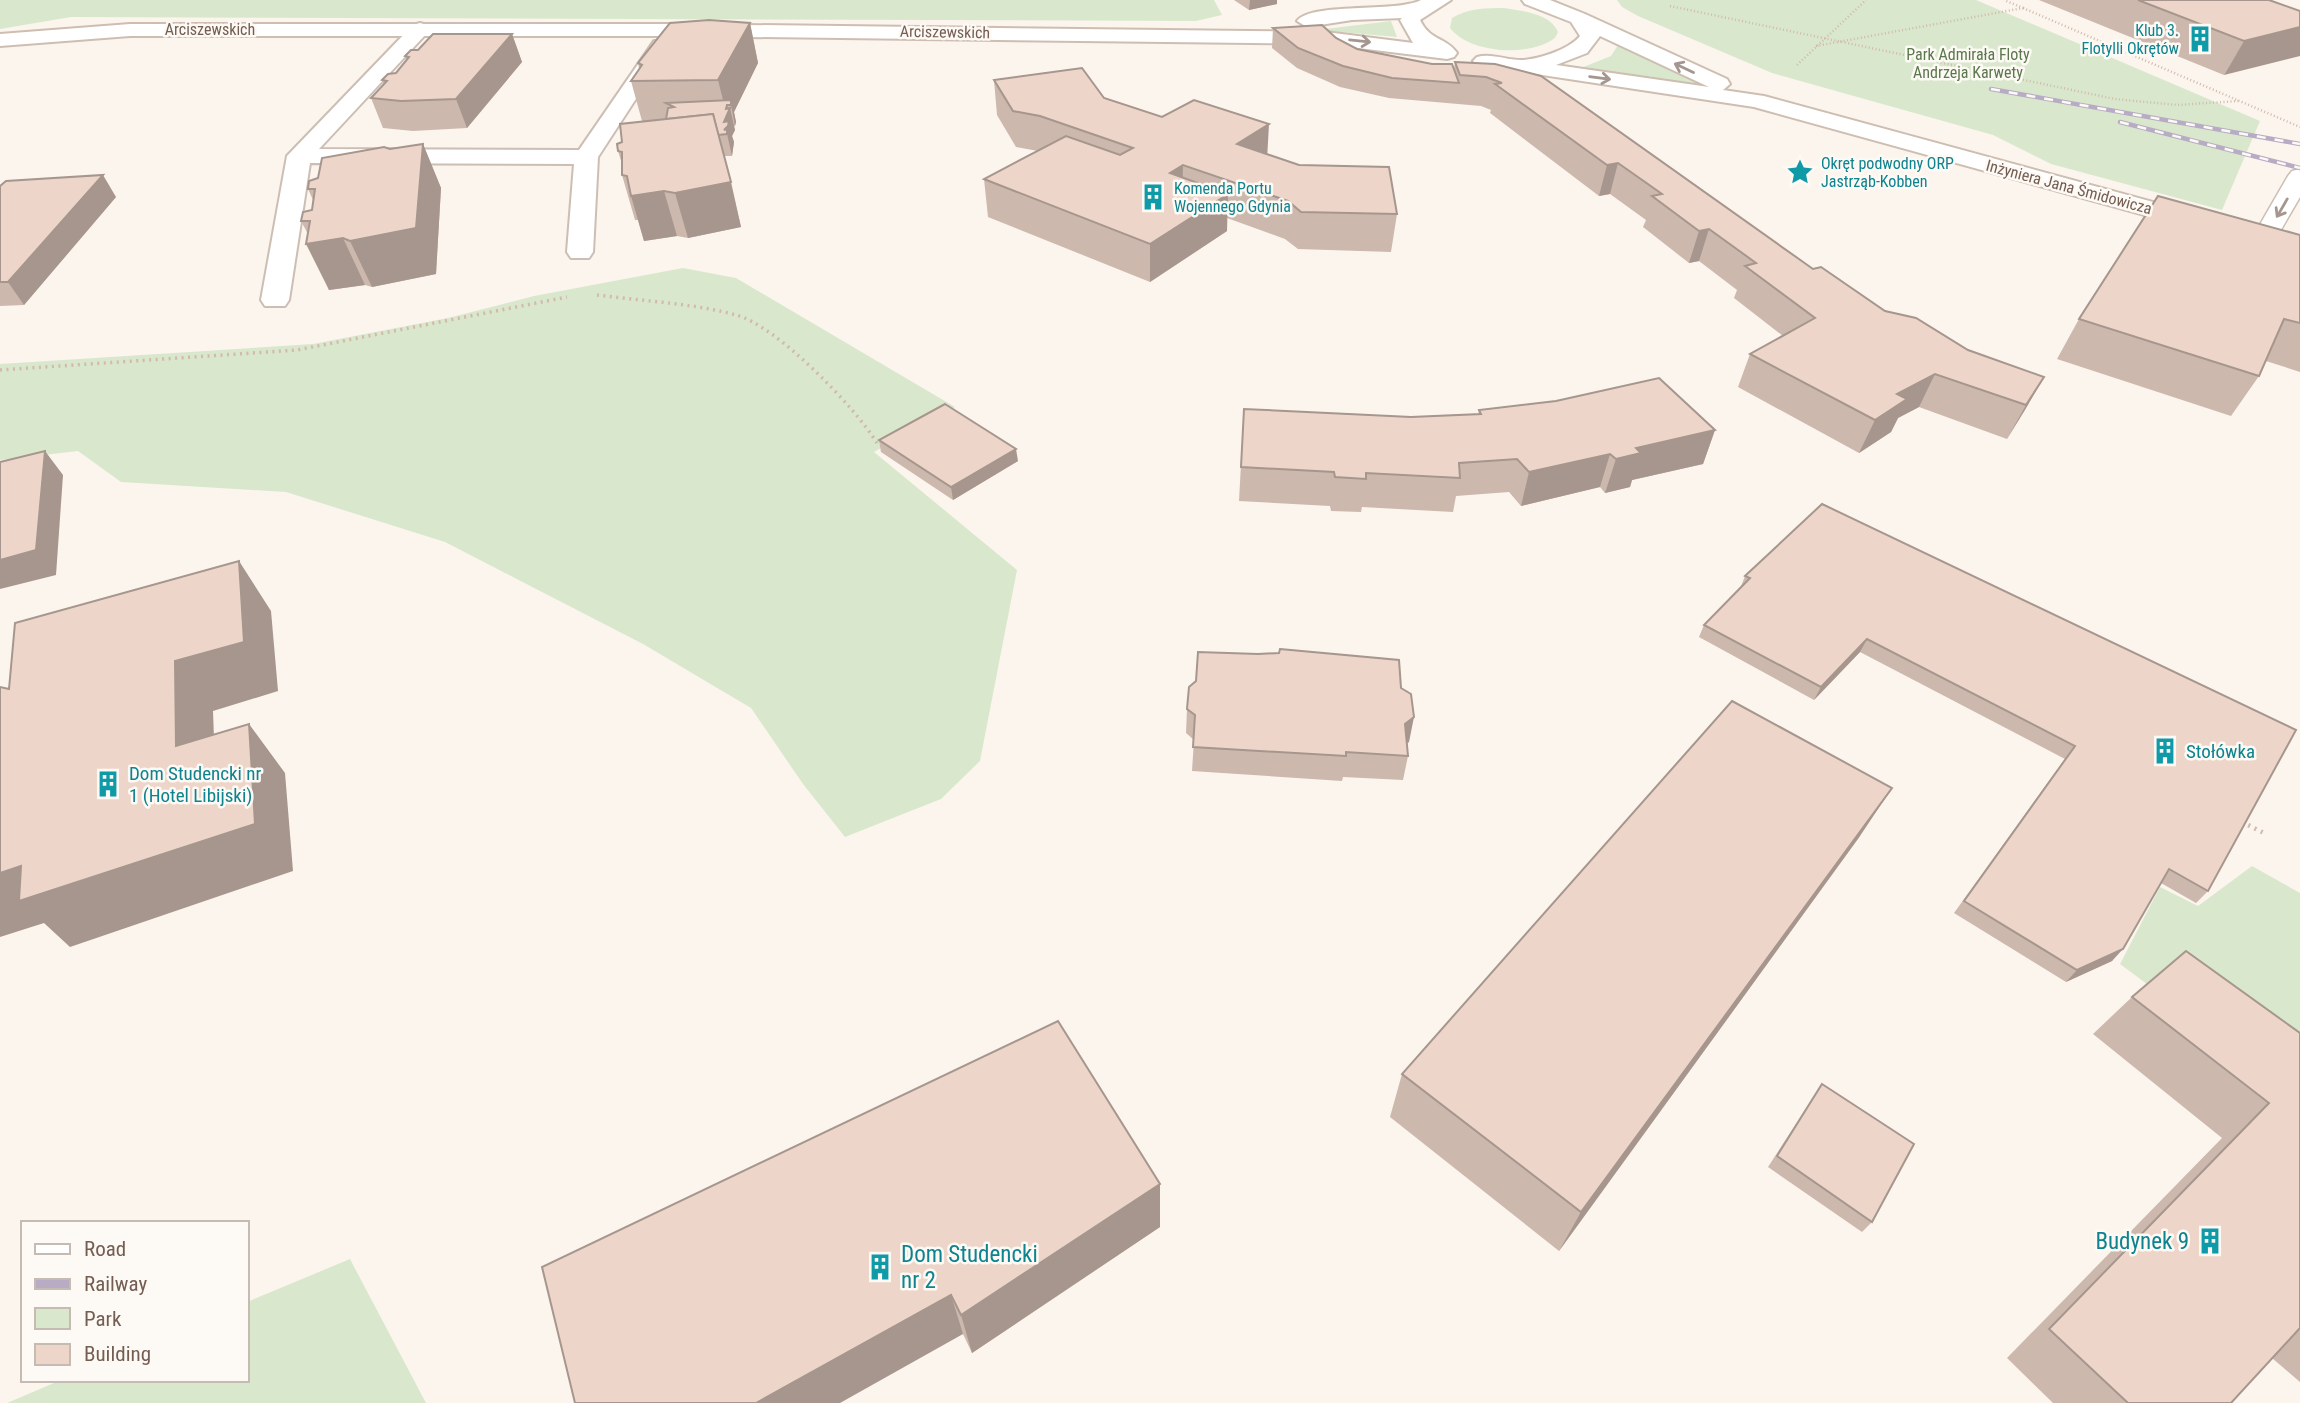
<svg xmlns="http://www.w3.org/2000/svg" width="2300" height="1403" viewBox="0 0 2300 1403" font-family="'Roboto Condensed',sans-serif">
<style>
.green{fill:#d9e8cd}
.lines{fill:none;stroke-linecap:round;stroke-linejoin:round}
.lane-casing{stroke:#ccbeb4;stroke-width:3}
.street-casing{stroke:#ccbeb4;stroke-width:4}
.secondary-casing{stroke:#cebeb2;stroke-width:4}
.path-far2{stroke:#d2b9ab;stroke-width:2.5;stroke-dasharray:1 2.5;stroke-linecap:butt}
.path-far1{stroke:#d2b9ab;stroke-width:3.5;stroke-dasharray:2 4.5;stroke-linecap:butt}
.path{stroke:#d2b9ab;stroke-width:4.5;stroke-dasharray:2 5;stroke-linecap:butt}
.lane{fill:#fff;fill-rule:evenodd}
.street{fill:#fff;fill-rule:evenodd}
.secondary{fill:#fff;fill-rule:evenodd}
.rail-casing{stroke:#b8acc5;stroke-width:4.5}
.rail{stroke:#fdf9f4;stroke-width:2.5;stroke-dasharray:9;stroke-linecap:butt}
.wall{fill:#ccb8ad}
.shaded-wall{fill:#a6968d}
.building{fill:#edd6c9;stroke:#a6968d;stroke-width:2}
.oneway{stroke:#a5968f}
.labels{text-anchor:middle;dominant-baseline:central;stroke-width:5;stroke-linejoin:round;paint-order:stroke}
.far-street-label{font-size:16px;fill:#745d52;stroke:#fdf9f4}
.far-culture-label{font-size:16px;fill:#0d838f;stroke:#fdf9f4;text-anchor:start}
.far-park-label{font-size:16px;fill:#5a784c;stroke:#fdf9f4}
.culture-label{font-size:19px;fill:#0d838f;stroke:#fdf9f4;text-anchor:start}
.near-culture-label{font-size:23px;fill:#0d838f;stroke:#fdf9f4;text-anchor:end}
</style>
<rect width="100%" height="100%" fill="#fbf5ee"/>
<g class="green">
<path d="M0 0H1214L1222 15 1196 21 71 17 0 29Z"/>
<path d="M1617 0H1976L2260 121 2222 210 2051 164 1993 135 1772 73 1638 16 1622 7Z"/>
<path d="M1504 8C1522 11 1550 13 1558 32L1555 38C1530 57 1470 54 1450 28L1452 18C1468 8 1486 8 1504 8Z"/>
<path d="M1391 21 1397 37 1317 30Z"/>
<path d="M1618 45 1718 87 1727 92 1581 68 1611 56Z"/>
<path d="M683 268 736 278 955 407 874 452 1017 570 980 761 941 799 845 837 803 784 751 708 643 644 445 542 286 492 121 482 78 451 0 460V364L313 344 448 318 534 296Z"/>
<path d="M2252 866 2300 893V1098L2120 964 2160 887 2198 906Z"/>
<path d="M350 1259 426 1403H7L61 1380H247V1302Z"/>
</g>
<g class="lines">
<g class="lane-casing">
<path id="lane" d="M2300 169V197L2275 240 2272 245H2254L2251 240 2288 176 2292 171Z"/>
</g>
<g class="street-casing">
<path id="street" d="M420 23 427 25 430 29 427 33 319 149 579 150 654 41H668L671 45 598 157 593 252 589 258H571L567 252 574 164 310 163 289 300 285 306H265L261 300 287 156 413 25Z"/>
</g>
<g class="secondary-casing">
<g id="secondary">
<path d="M1421 0H1451L1420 20C1430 41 1446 37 1457 53L1454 57 1447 59 1326 44 671 36H130L0 46V34L130 24H671L1326 32 1413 43 1400 20 1402 18 1352 20 1307 27 1297 21C1311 2 1396 13 1421 0Z"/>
<path d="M1522 0H1550L1585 14 1727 79 1730 84 1723 90 1764 96 2300 242V258L1754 107 1477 65 1473 61 1477 57C1491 53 1506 60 1521 60 1536 60 1569 50 1580 36L1571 22 1525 4ZM1600 36 1709 87 1556 65 1587 53Z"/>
</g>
</g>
<g class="path-far2">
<path d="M1670 6 2115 99 2177 105 2239 101"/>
<path d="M2023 8 2300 127"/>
<path d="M1816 46 2023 8 2004 0"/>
<path d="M1797 65 1866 0"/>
</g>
<g class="path-far1">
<path d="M597 295C642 301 692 303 736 315 776 325 855 407 877 443"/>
<path d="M0 370 297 350 567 297"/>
</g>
<path class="path" d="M2242 822 2266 834"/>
<use href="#lane" class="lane"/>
<use href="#street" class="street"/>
<use href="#secondary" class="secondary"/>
<g class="rail-casing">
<g id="rail">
<path d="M1991 89 2300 144"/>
<path d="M2120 122 2300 168"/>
</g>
</g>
<use href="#rail" class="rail"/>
</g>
<g class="wall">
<path d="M1234 0H1277V4L1249 10Z"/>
<path d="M2039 0H2269L2224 75Z"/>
<path d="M750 23 758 63 734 112 736 122 735 126H734L735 130 732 136 734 142 732 156H724L741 227 688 238 677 236 644 241 638 220H635L622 175V164L618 151 622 142 642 121 631 81 639 69 638 63Z"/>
<path d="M1273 28 1336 38 1357 49 1454 69 1455 62 1495 64 1813 269 1885 311 1968 350 2044 377 2007 439 1919 407 1898 418 1891 432 1859 453 1738 387 1750 354 1783 336 1734 298 1737 290 1699 261 1689 263 1643 227 1646 220 1610 194 1599 196 1490 113 1491 110 1481 106 1389 98 1340 87 1297 68 1272 48Z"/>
<path d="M512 34 522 62 467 128 413 131 383 128 371 98 384 85 382 80 396 73 406 60 405 56 418 50Z"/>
<path d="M994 80 1104 98 1267 154 1397 214 1391 252 1298 249 1285 239 1227 218V231L1150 282 988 217 984 179 1038 151 1016 147 997 115Z"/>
<path d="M423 144 441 188 436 274 372 287 365 285 329 290 308 234 301 221 312 210 313 200 308 189 318 178 390 149Z"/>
<path d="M0 186 116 197 24 305 0 306Z"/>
<path d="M2300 235V372L2266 361 2259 376 2231 416 2057 359 2079 319Z"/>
<path d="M1244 409 1411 417 1478 415 1479 410 1715 430 1703 464 1632 480 1630 487 1605 493 1600 487 1521 506 1509 492 1456 496 1453 512 1362 507 1361 512 1331 511 1330 506 1239 501Z"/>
<path d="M879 440 1018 461 953 500 881 452Z"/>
<path d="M1745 576 2296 730 2208 891 2196 903 2161 883 2112 961 2066 982 1954 913 2065 759 1860 652 1814 700 1699 637 1704 625 1740 589Z"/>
<path d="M1401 688 1409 742 1407 743 1408 756 1403 780 1343 777 1342 781 1192 771 1194 740 1186 733 1187 709Z"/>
<path d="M1860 836 1559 1251 1390 1117 1402 1074Z"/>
<path d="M2132 997 2300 1033V1382L2272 1358 2231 1403H2053L2007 1358 2222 1138 2093 1034Z"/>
<path d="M1822 1084 1872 1222 1862 1232 1768 1167 1814 1096Z"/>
<path d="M1160 1184V1227L972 1353 963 1334 575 1403Z"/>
</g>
<g class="shaded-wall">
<path d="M1250 0H1277V4L1249 10Z"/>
<path d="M750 23 758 63 734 112 736 122 735 126 731 105H727L728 112 730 108 735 130 732 136 734 142 732 156 727 134H725L724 122 727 116 718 80Z"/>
<path d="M2300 27V56L2224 75 2244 41Z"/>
<path d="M512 34 522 62 467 128 456 99Z"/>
<path d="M1269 124 1267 160 1237 144Z"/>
<path d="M423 144 441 188 436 274 372 287 350 241Z"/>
<path d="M1618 163 1610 194 1599 196 1607 165Z"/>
<path d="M1183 165 1182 202 1170 173Z"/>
<path d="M103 175 116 197 24 305 8 282Z"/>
<path d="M731 182 741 227 688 238 675 193Z"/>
<path d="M664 191 677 236 644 241 631 196Z"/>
<path d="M1228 194 1227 231 1150 282V244Z"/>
<path d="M1709 229 1699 261 1689 263 1699 231Z"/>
<path d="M343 238 365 285 329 290 306 244Z"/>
<path d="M1935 374 1919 407 1898 418 1891 432 1859 453 1875 420 1897 394Z"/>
<path d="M2044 377 2025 410 2007 439 2026 405Z"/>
<path d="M1715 430 1703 464 1632 480 1630 487 1605 493 1616 459 1636 448Z"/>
<path d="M1016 449 1018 461 953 500 951 487Z"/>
<path d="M45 451 63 475 56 575 0 589V560Z"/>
<path d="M1610 454 1600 487 1521 506 1529 472Z"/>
<path d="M239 561 271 611 278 691 213 711 216 795 176 746 175 661Z"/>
<path d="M1867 639 1860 652 1814 700 1821 687Z"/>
<path d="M1414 717 1409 742 1400 748 1405 724Z"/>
<path d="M249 724 285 773 293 871 70 947 44 923 0 937V873Z"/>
<path d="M1892 788 1860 836 1559 1251 1581 1212Z"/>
<path d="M2123 949 2112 961 2066 982 2077 970Z"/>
<path d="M1160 1184V1227L972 1353 961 1315Z"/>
<path d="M951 1295 963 1334 840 1403H756Z"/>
</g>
<g class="building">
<path d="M2138 0H2269L2300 11V27L2244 41Z"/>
<path d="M709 20 750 23 718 80 631 81 642 65 638 63 670 23Z"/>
<path d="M1322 25 1336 38 1357 49 1432 64H1452L1459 83 1392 78 1343 66 1298 48 1273 28Z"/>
<path d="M433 34H512L456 99 401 101 371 98 387 81 382 80 388 74 396 73 409 57 405 56 411 50H418Z"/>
<path d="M1455 62 1495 64 1541 76 1813 269 1821 267 1885 311 1916 318 1968 350 2044 377 2026 405 1935 374 1897 394 1907 399 1875 420 1750 354 1815 318 1745 266 1756 263 1709 229 1699 231 1652 196 1662 194 1618 163 1607 165 1495 84 1502 83 1486 77 1460 75Z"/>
<path d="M1082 68 1104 98 1162 117 1194 100 1269 124 1237 144 1299 165 1389 167 1397 214 1301 212 1288 201 1183 165 1170 173 1228 194 1150 244 984 179 1066 136 1120 155 1133 148 1040 116 1013 111 994 80Z"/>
<path d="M731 100V105H727L726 109 730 108 724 122 729 121 728 126 724 130 727 129V134L718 135 713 114 666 119 668 108 674 107 666 103Z"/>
<path d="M713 114 731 182 675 193 664 191 631 196 627 176 622 175V152L618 151 617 144 622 142 620 124Z"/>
<path d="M423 144 416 228 350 241 343 238 306 244 310 221H301L303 212 312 210 315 189H308L309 181 318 178 322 158 384 147 390 149Z"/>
<path d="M103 175 8 282H0V186L6 181Z"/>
<path d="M2158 196 2300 235V323L2284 319 2259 376 2079 319Z"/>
<path d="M1659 378 1715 430 1636 448 1641 453 1616 459 1610 454 1529 472 1517 459 1459 463 1460 478 1366 473V479L1335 477 1334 472 1241 467 1244 409 1411 417 1481 414 1479 410 1556 401Z"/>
<path d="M945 404 1016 449 951 487 879 440Z"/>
<path d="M45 451 36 550 0 560V462Z"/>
<path d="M1822 504 2296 730 2208 891 2169 869 2123 949 2077 970 1964 901 2075 746 1867 639 1821 687 1704 625 1750 578 1745 576Z"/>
<path d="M239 561 244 642 175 661 176 746 249 724 255 824 19 901 21 866 0 873V687L9 689 15 623Z"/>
<path d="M1280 649 1399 660 1401 688 1411 694 1414 717 1405 724 1408 756 1346 752V756L1193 747 1195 715 1187 709 1189 687 1196 681 1198 652 1258 654 1279 653Z"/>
<path d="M1732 701 1892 788 1581 1212 1402 1074Z"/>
<path d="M2186 951 2300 1033V1328L2231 1403H2128L2049 1329 2269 1103 2132 997Z"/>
<path d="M1058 1021 1160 1184 961 1315 951 1295 756 1403H575L542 1267Z"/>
<path d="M1822 1084 1914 1144 1872 1222 1777 1156Z"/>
</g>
<defs><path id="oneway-shaft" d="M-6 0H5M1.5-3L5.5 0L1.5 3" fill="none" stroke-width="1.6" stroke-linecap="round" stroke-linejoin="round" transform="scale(1.75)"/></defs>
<g class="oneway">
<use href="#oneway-shaft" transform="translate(1360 41) rotate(6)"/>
<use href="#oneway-shaft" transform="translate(1684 68) rotate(-155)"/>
<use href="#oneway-shaft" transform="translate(1600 78) rotate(8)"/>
<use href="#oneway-shaft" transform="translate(2282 208) rotate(120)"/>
</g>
<defs>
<g id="building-bare" transform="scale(2.1)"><path d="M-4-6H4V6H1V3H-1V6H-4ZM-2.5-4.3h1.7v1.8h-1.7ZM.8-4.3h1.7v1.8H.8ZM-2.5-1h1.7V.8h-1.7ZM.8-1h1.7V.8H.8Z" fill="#0f9aa8" stroke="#fdf9f4" stroke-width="2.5" paint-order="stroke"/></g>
<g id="sight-bare" transform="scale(2.1)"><path d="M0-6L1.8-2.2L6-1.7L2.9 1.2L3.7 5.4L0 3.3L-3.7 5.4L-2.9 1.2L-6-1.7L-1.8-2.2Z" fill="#0f9aa8" stroke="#fdf9f4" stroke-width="2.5" paint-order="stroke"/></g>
</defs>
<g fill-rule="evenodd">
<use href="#building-bare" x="2200" y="39"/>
<use href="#sight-bare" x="1800" y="172"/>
<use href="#building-bare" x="1153" y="197"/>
<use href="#building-bare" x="2165" y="751"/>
<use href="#building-bare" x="108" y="784"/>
<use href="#building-bare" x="2210" y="1241"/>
<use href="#building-bare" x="880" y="1267"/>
</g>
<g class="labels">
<g class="far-street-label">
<text x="210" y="29">Arciszewskich</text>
<text transform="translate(945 32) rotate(1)">Arciszewskich</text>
<text transform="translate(2069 187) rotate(15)">Inżyniera Jana Śmidowicza</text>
</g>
<g class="far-culture-label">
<text x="2179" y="30" text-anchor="end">Klub 3.<tspan x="2179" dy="18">Flotylli Okrętów</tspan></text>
<text x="1821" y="163">Okręt podwodny ORP<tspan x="1821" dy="18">Jastrząb-Kobben</tspan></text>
<text x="1174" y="188">Komenda Portu<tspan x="1174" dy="18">Wojennego Gdynia</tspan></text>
</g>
<g class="far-park-label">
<text x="1968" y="54">Park Admirała Floty<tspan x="1968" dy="18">Andrzeja Karwety</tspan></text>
</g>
<g class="culture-label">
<text x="2186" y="751">Stołówka</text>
<text x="129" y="773">Dom Studencki nr<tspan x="129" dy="22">1 (Hotel Libijski)</tspan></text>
</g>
<g class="near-culture-label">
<text x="2189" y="1241">Budynek 9</text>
<text x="901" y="1254" text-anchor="start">Dom Studencki<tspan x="901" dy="26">nr 2</tspan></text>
</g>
</g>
<rect x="21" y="1221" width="228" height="161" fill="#fdf9f4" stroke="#c6bbb3" stroke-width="2"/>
<rect x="35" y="1244" width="35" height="10" fill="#ffffff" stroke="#c6bbb3" stroke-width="2"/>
<text x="84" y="1256" font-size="21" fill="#745d52">Road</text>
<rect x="35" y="1279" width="35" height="10" fill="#b8acc5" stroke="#c6bbb3" stroke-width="2"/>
<text x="84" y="1291" font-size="21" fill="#745d52">Railway</text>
<rect x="35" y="1308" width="35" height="21" fill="#d9e8cd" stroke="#c6bbb3" stroke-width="2"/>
<text x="84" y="1326" font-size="21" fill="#745d52">Park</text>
<rect x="35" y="1344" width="35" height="21" fill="#edd6c9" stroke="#c6bbb3" stroke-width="2"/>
<text x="84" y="1361" font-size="21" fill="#745d52">Building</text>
</svg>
